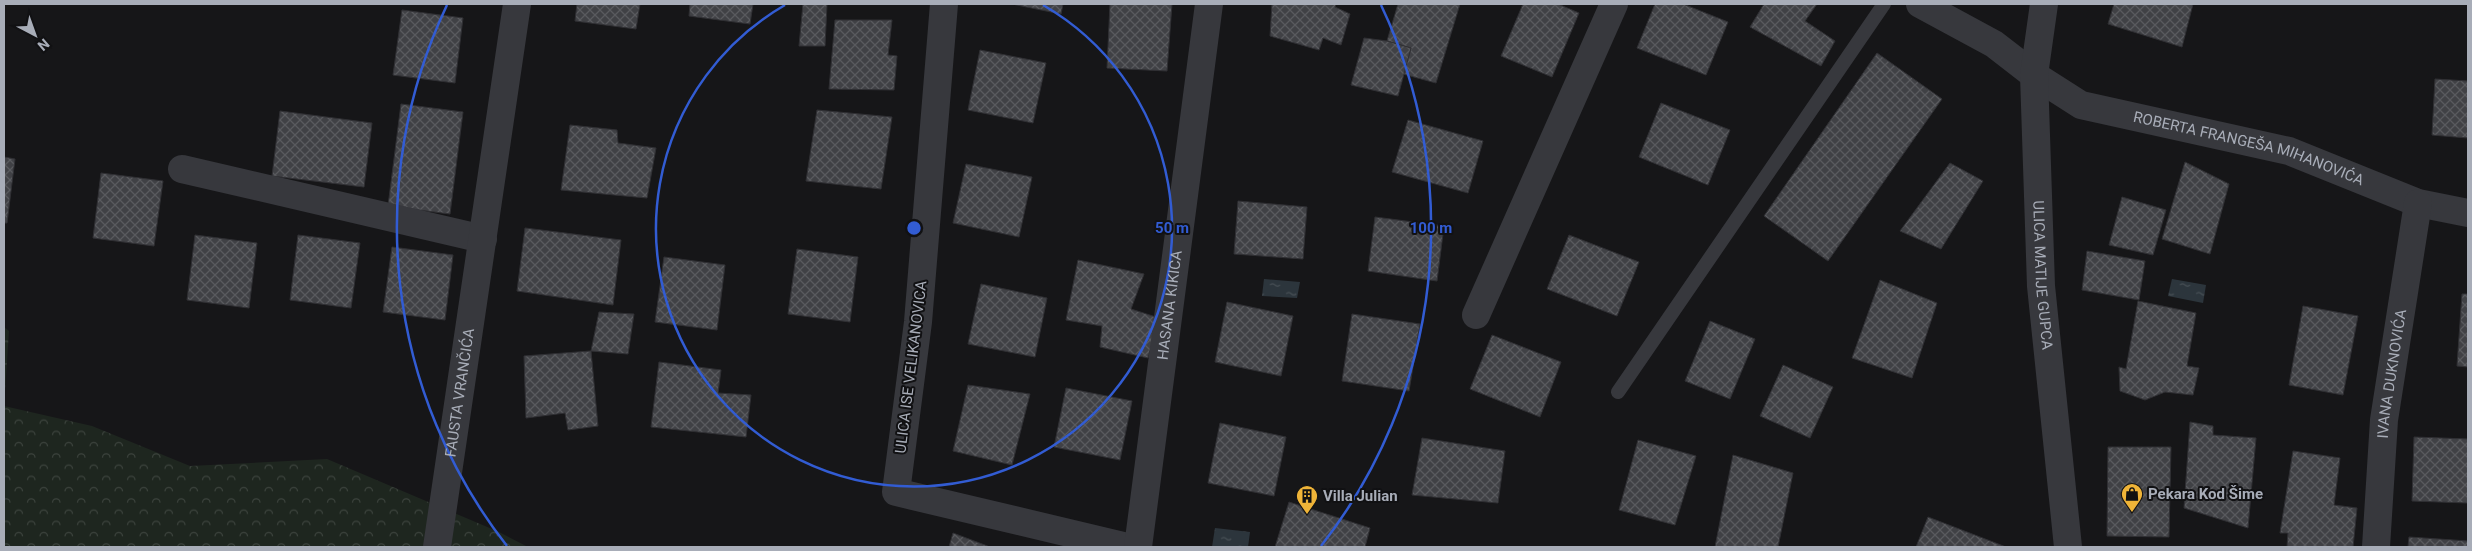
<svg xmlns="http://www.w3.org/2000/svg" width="2472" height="551" viewBox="0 0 2472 551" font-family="Roboto,sans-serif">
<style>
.forest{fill:url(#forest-crowns)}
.water{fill:url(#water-ripples)}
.building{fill:url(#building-cross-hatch);stroke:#303034}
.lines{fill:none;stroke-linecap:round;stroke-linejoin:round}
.service{stroke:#37383d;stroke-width:14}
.minor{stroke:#37383d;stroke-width:28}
.tertiary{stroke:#37383d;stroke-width:28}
.ring{fill:none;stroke:#325cd3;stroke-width:2.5}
.labels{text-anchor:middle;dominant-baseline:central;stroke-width:4;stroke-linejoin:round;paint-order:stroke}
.street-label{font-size:15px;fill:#a8adb8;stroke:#111113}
.poi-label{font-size:15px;font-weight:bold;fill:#a8adb8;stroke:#111113;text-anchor:start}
.centre{fill:#325cd3;stroke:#111113;stroke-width:2.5}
.ring-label{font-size:15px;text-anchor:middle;font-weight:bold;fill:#325cd3;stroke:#111113;stroke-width:4;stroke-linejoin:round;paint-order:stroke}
</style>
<defs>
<pattern id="forest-crowns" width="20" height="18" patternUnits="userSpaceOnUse" patternTransform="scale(1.25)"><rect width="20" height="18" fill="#1e261f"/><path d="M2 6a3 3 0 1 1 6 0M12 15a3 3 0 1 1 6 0" fill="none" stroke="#3c433d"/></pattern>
<pattern id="water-ripples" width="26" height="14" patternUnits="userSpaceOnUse" patternTransform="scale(1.25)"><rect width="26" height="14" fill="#2c353c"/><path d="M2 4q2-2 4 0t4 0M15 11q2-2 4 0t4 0" fill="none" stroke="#485056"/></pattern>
<pattern id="building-cross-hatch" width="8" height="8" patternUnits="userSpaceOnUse" patternTransform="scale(1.25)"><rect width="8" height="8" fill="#404145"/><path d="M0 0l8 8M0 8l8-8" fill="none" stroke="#595a5e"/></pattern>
</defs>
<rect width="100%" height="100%" fill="#161618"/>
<path class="forest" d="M4 327 9 331 4 406 92 426 190 466 327 459 499 532 528 547H4Z"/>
<g class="water">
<path d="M1264 279 1300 282 1297 298 1262 296Z"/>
<path d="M2172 279 2206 285 2203 303 2168 296Z"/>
<path d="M1215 528 1250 532 1248 547H1212Z"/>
</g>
<g class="building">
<path d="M577 4H640L636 29 575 21Z"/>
<path d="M690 4H753L750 24 689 16Z"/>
<path d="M803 4H827L825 46H799Z"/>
<path d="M1012 4H1063L1061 14Z"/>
<path d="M1110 4H1172L1167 71 1107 68Z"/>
<path d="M1272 4H1336L1335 7 1350 14 1341 45 1323 38 1319 50 1270 36Z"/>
<path d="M1398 4H1460L1436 83 1403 74 1411 48 1387 41Z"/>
<path d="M1523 4H1558L1579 13 1552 77 1501 56Z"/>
<path d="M1655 4H1683L1728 22 1706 75 1637 48Z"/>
<path d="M1764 4H1817L1805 21 1835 41 1821 66 1750 27Z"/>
<path d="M2114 4H2193L2182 47 2108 24Z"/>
<path d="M402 10 463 18 455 83 393 75Z"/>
<path d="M835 20H892L888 55 897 56 894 90 829 89Z"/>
<path d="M1364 38 1387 41 1411 48 1398 96 1351 85Z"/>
<path d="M980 50 1046 63 1033 123 968 110Z"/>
<path d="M1877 53 1942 99 1828 261 1764 216Z"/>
<path d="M2435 79 2468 81V138L2432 135Z"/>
<path d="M1661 103 1730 130 1708 185 1639 157Z"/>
<path d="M401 104 463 112 450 214 388 206Z"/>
<path d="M817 110 892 117 881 189 806 181Z"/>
<path d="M280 111 372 123 364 187 272 176Z"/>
<path d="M1408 120 1483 141 1468 193 1392 172Z"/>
<path d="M570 125 617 130 618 143 656 148 647 198 561 190Z"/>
<path d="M4 157 15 159 7 223H4Z"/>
<path d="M2185 162 2229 184 2210 254 2162 239Z"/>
<path d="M1950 163 1983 181 1941 249 1900 231Z"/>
<path d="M966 164 1032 177 1019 237 953 223Z"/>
<path d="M101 173 163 181 154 246 93 238Z"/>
<path d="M2122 197 2166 210 2153 255 2109 245Z"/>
<path d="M1238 201 1307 207 1303 259 1234 254Z"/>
<path d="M1375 217 1444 226 1437 281 1368 271Z"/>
<path d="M525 228 621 240 613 305 517 291Z"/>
<path d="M195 235 257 243 249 308 187 300Z"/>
<path d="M298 235 360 243 351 308 290 300Z"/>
<path d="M1569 235 1639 262 1617 316 1547 289Z"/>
<path d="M392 247 453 255 445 320 383 312Z"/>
<path d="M797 249 858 257 850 322 788 314Z"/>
<path d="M2087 251 2145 261 2139 300 2082 290Z"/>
<path d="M664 257 725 265 717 330 655 322Z"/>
<path d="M1078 260 1144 274 1131 309 1159 318 1148 358 1100 347 1102 326 1066 320Z"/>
<path d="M1880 280 1937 303 1912 378 1852 358Z"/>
<path d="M981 284 1047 298 1035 357 968 344Z"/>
<path d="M2462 294H2468V367L2457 366Z"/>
<path d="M2138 301 2196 313 2187 366 2199 368 2193 395 2165 392 2145 400 2120 391 2119 367 2126 369Z"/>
<path d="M1227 302 1293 316 1281 376 1215 362Z"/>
<path d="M2303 306 2358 316 2343 395 2289 385Z"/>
<path d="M599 312 634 314 628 354 591 351Z"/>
<path d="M1352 314 1420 324 1409 391 1342 381Z"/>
<path d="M1710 321 1755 339 1730 399 1685 381Z"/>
<path d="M1492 335 1561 362 1540 417 1470 389Z"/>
<path d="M591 351 598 426 568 430 565 413 526 418 524 356Z"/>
<path d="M659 362 721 370 718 393 751 395 746 437 651 427Z"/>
<path d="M1783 365 1833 387 1810 438 1760 416Z"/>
<path d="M968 385 1030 394 1012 465 953 451Z"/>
<path d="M1066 388 1132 401 1120 460 1054 447Z"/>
<path d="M2190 422 2213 426V435L2256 438 2248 528 2184 508Z"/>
<path d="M1220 423 1286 437 1274 496 1208 483Z"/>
<path d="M2414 437 2468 439V503L2412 501Z"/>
<path d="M1422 438 1505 451 1498 503 1412 495Z"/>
<path d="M1638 440 1696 456 1675 525 1619 510Z"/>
<path d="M2108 447H2171L2169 537 2107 536Z"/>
<path d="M2293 451 2340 458 2334 505 2357 508 2353 547H2287L2288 533H2280Z"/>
<path d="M1733 455 1793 473 1778 547H1715Z"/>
<path d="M1289 502 1370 528 1365 547H1275Z"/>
<path d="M1928 517 2006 547H1916Z"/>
<path d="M953 533 990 547H949Z"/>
<path d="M2409 537 2468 541V547H2408Z"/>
</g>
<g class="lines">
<path class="service" d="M1618 392 1884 4"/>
<g class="minor">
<path d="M944 4 918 322 896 492 1128 547"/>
<path id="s1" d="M1920 4 1994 44 2034 75 2081 105 2289 151 2418 203 2468 213"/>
<path d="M182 169 483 239"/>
<path d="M1476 315 1614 4"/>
<path id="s2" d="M437 547 517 4"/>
<path id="s3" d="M1138 547 1209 4"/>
<path id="s4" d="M2376 547 2384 420 2418 203"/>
</g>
<path class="tertiary" id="s5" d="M2044 4 2034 75 2041 286 2068 547"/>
</g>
<g class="ring">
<path d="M1043 5A258 258 0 1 1 785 5"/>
<path d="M507 546A517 517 0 0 1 447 5M1381 5A517 517 0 0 1 1321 546"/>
</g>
<defs>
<g id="shop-pin" transform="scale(1.125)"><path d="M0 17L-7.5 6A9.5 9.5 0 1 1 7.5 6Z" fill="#efb438" stroke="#111113"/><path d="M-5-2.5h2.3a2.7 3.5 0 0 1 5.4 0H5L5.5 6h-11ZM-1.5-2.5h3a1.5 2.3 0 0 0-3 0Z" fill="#111"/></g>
<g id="building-pin" transform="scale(1.125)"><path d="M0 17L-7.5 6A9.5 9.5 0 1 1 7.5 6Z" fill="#efb438" stroke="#111113"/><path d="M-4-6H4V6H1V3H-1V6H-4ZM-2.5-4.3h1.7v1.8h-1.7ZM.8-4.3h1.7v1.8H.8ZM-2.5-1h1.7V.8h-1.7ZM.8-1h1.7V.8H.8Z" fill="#111"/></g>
</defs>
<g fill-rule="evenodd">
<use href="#shop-pin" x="2132" y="494"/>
<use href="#building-pin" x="1307" y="496"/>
</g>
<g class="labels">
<g class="street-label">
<text stroke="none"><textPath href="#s1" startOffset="364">ROBERTA FRANGEŠA MIHANOVIĆA</textPath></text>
<text stroke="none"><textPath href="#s5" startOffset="272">ULICA MATIJE GUPCA</textPath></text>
<text stroke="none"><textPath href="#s3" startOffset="244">HASANA KIKICA</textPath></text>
<text transform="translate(911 367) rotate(-83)">ULICA ISE VELIKANOVICA</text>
<text stroke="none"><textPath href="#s4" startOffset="174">IVANA DUKNOVIĆA</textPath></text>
<text stroke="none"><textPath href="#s2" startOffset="156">FAUSTA VRANČIĆA</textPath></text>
</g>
<g class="poi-label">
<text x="2148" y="494">Pekara Kod Šime</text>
<text x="1323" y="496">Villa Julian</text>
</g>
</g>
<circle cx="914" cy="228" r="8" class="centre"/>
<g class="ring-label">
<text x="1172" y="233">50 m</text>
<text x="1431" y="233">100 m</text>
</g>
<rect width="2472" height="551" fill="none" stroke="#a8adb8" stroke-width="10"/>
<g transform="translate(35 35) rotate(139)" stroke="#111113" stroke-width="4" paint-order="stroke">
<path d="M0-4L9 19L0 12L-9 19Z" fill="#a8adb8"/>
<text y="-8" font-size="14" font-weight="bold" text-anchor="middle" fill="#a8adb8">N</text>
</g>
</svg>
